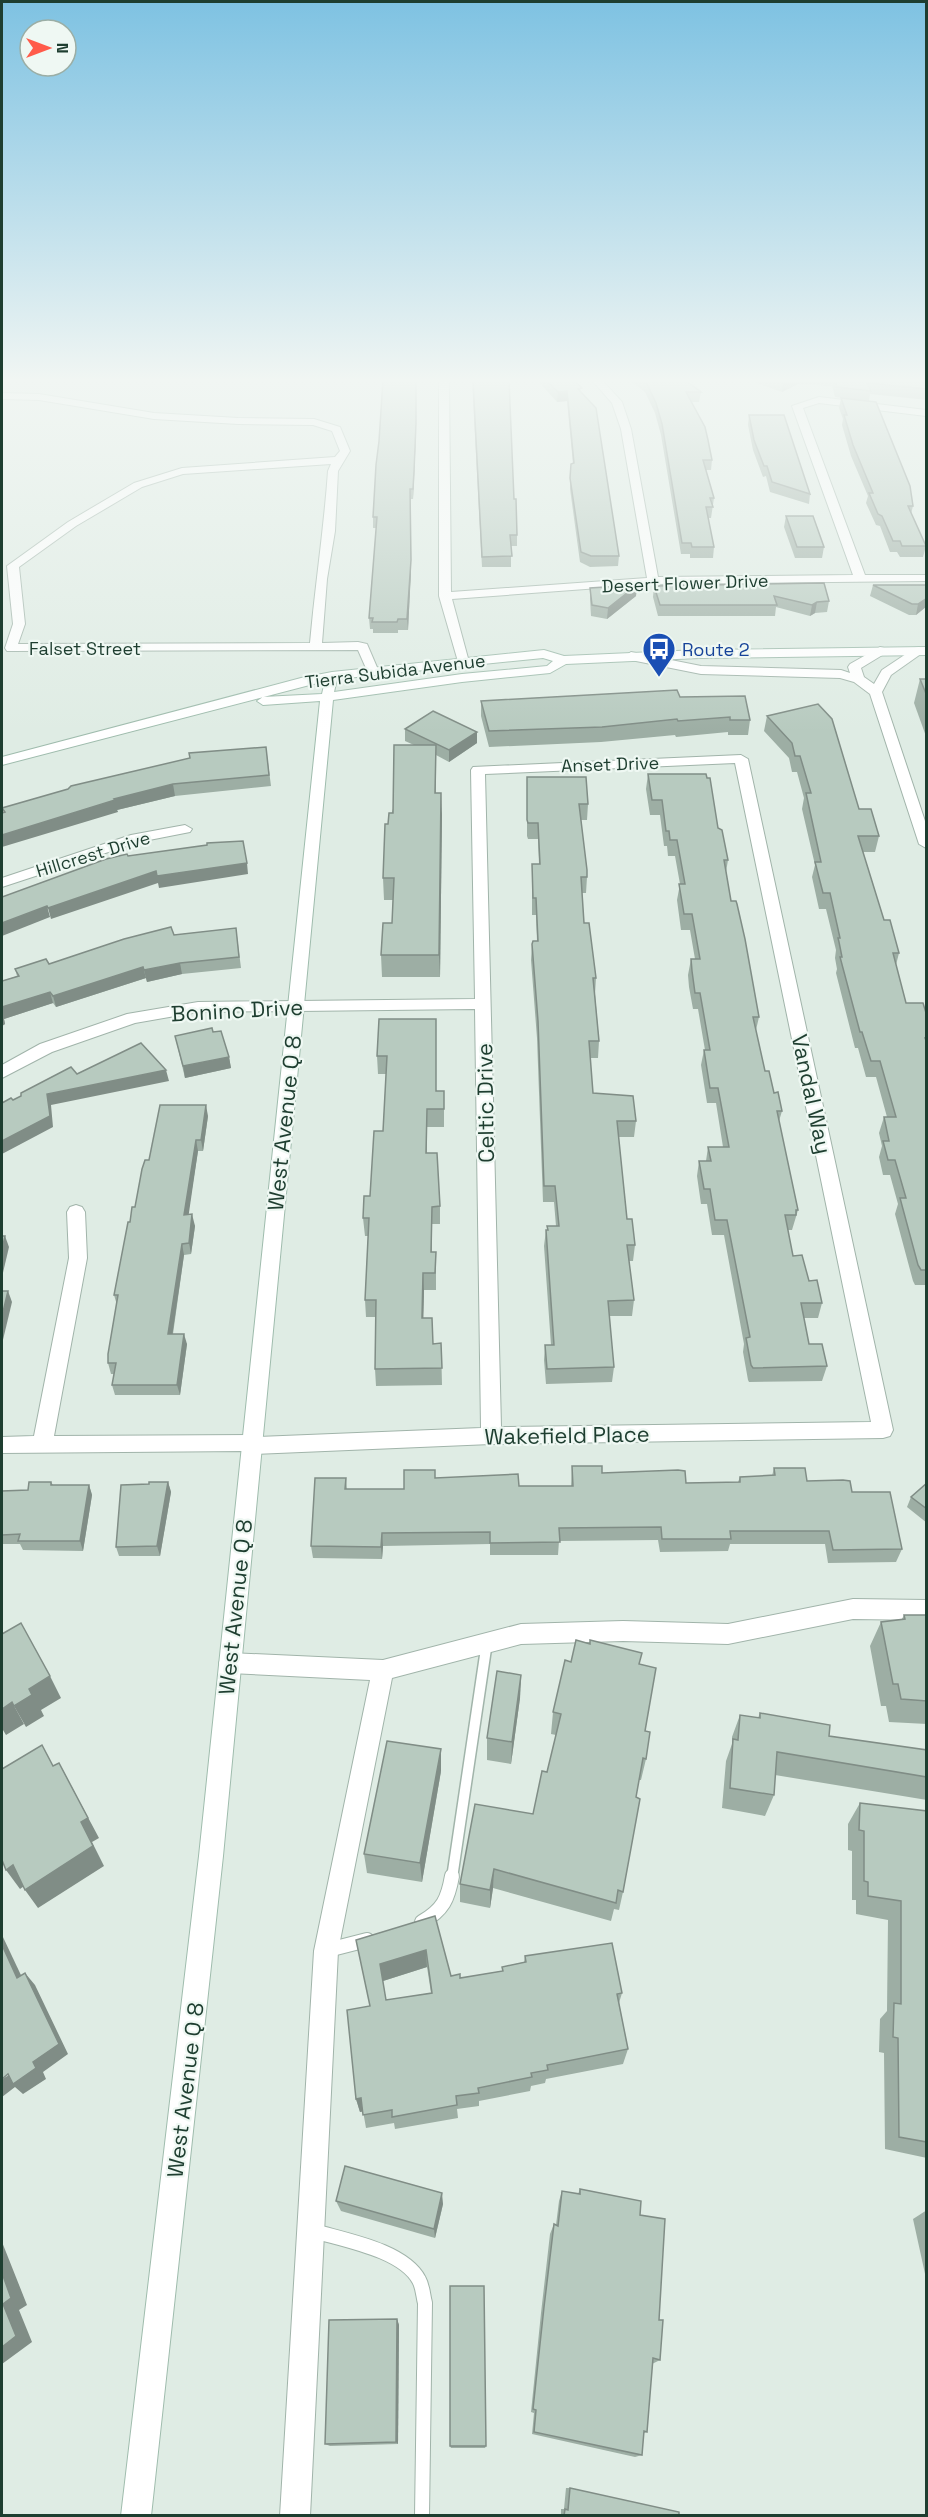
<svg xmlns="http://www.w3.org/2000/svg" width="928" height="2517" viewBox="0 0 928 2517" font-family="'Space Grotesk',sans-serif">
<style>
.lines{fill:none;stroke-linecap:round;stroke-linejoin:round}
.lane-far1-casing{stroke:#a1b4aa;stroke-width:13}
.lane-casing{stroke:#a1b4aa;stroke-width:16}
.street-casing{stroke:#a1b4aa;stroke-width:2}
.secondary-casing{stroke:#9fbcad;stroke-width:2}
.lane-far1{stroke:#fff;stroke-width:10}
.lane{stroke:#fff;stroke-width:14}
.street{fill:#fff;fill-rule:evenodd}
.secondary{fill:#fff;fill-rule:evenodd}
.wall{fill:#9daea4;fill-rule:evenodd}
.shaded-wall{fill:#808d86}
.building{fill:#b7cabf;stroke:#808d86;stroke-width:1.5;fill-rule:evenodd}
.labels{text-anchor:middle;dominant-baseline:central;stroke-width:4.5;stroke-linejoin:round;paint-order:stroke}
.far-street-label{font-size:18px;fill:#1e3e30;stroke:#eff8f3}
.far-transit-label{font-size:18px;fill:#164399;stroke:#eff8f3;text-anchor:start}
.street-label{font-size:22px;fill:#1e3e30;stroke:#eff8f3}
</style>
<rect width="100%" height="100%" fill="#dfece4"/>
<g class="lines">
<g class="lane-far1-casing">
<path id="lane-far1" d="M452 1878 487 1642"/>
</g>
<g class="lane-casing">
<g id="lane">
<path d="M422 1922C443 1910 448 1899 452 1876"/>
<path d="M328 1950 367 1940"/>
<path d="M314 2231C344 2240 403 2250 419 2280 423 2287 423 2296 425 2303L422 2516"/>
</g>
</g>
<g class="street-casing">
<g id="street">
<path d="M439 380H449L451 592 647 578 621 429 612 403 592 380H602L622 402 631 429 658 577 853 575 792 406 819 397 926 410V416L819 403 803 408 865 575H926V581L653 584 452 599 469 662 467 665H459L439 596Z"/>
<path d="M2 393 39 394 154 413 238 418 314 419 340 427 350 451 338 471 335 531 327 579 322 643 358 642 367 644 379 672 377 675H369L358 650 7 651 5 648 13 624 7 566 68 522 134 483 182 468 335 457 340 451 332 431 313 425 238 424 154 419 39 400 2 399ZM331 464 328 471C324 529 315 586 310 643L18 644 25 624 19 567 76 526 142 487 183 474Z"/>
<path d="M880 647 884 648V654L861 668 864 677 874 684 882 670 915 648 919 647 925 651 891 675 882 692 926 824V848L919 844 870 694 854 682 840 678 701 674 631 660 625 656 631 652 701 666 841 670 850 673 848 667 850 664Z"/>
<path d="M741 755 748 759 893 1430 890 1436 883 1438 491 1444 251 1454 244 1451 2 1453V1437L34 1436 69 1258 67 1212 70 1207 76 1205 82 1207 85 1212 87 1258 54 1436 251 1435 258 1437 481 1428 475 1009 198 1012 135 1023 52 1052 2 1078V1065L40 1044 127 1014 198 1002 475 999 471 770 473 767ZM735 763 871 1422 501 1427 485 774Z"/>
<path d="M185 825 192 829 190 832 139 842 2 887V878L131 835Z"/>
<path d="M853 1599 926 1600V1620L853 1619 728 1644 623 1641 521 1644 392 1678 338 1951 310 2516H280L314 1951 370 1680 230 1673 222 1670 219 1663 222 1656 230 1653 383 1660 521 1624 623 1621 728 1624Z"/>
</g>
</g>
<g class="secondary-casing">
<path id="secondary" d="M926 647V655L699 658 566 664 550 673 462 682 333 700 223 1856 151 2516H121L199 1856 320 701 263 705 257 701 263 697 322 694 325 681 2 765V757L301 678 332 672 544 650 564 656 699 650ZM543 658 553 661 547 666 462 674 334 692 337 679Z"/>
</g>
<use href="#lane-far1" class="lane-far1"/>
<use href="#lane" class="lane"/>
<use href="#street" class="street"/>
<use href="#secondary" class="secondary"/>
</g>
<g class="wall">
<path d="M472 380 514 499 517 535V546H511V567H482Z"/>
<path d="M537 380H574L582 393 619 556 618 566 590 567 580 562 570 489 571 464H573L567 401 557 402Z"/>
<path d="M629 380H685L701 392 699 402H691L712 460 711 470H706L714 498 711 518H708L714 547 713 558H690V554H681L661 435 655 413 645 392Z"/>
<path d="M751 380H927V400L870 394 869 401 835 397 832 386 798 384 782 392 751 381Z"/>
<path d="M841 398 913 506 911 514 926 546 923 557H900L897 552H890L880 526 876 525 866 503 868 496 851 456 842 425 843 419 839 408Z"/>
<path d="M749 415 810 494 809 504 770 492 766 476 763 477 753 450 748 425Z"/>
<path d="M416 434 414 482 413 499H411V571L408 630H398V633H373V629H370L369 618 376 528H373V517Z"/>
<path d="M786 516 824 547 822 558H795L784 527Z"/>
<path d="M824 583 829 601 827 612 815 613 810 616 776 607 775 616H658L653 597 654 586Z"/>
<path d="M637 585 636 596 607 619 591 616 590 599V588Z"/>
<path d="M873 585H927V606L916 615H909L870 596Z"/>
<path d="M920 679H927V739L914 703Z"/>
<path d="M680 697 750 720 748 735H728V732L676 737 675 735 601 742 489 747 481 716V701Z"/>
<path d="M767 716 859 809 879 836 875 852H863L884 920 899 953 896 965 906 1003 927 1016V1285H915L913 1281 895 1214 898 1204 890 1175H883L879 1157 882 1146 879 1133 884 1117H887L876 1077H866L858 1048H855L836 973 837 969 835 958 836 950 826 909H819L812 877 815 865 802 809 804 798 797 772H792L789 758 764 731Z"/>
<path d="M405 729 477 743 449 762 436 755V793L442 815 440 977H382L381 955 392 923 393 900H384L383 878 388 824 414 745 405 741Z"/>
<path d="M266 747 271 786 175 796 117 810 118 812 4 813 2 808Z"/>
<path d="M648 774 718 828 728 860 726 872 731 901 759 1017 756 1030 765 1071 782 1111 779 1121 798 1210 792 1230H788L793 1256 822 1303 818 1318H804L809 1344 827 1366 822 1381 749 1382 748 1380 743 1352 744 1344 724 1235H712L707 1204H701L697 1176 699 1161H706L708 1147H723L716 1103H707L701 1065 704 1050H705L698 1009H693L689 987 688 975 691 959H695L690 930H681L677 900 680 884 675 856H668L667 846H664L660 815H650L646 789Z"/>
<path d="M527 777 588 804 587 820H581L587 877 586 893H582L584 923 596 978 595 994 599 1041 598 1058H590L593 1093 636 1121 634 1137H618L627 1219 635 1245 633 1261H629L634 1300 632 1316H609L614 1367 612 1382 546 1384 544 1360 545 1345H551L544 1246 546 1230H547V1226H556L554 1202H543L537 1038 531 960 532 944 537 941 536 915H532V864H539L538 839H528L527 836Z"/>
<path d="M236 928 241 968 182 974 147 982 146 978 56 1007 53 1003 4 1019 5 1024 2 1026 3 1029 2 1030V981L17 976 15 969 49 964 174 935Z"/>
<path d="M379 1019 437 1091H444V1127H427V1153L440 1206V1224H432V1252H436V1290H424L423 1318 433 1344 441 1343 442 1385 376 1386 375 1369 376 1317H366L365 1300 368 1236H365L363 1218 370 1196 383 1131 386 1074H378L377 1056Z"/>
<path d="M213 1032 229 1057 231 1068 185 1078 175 1036Z"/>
<path d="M208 1116 203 1151H198L188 1214 195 1226 191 1254 184 1255 173 1334 187 1344 180 1395H115L112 1385 114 1374H111L108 1363 117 1305 114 1295 130 1222 135 1207Z"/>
<path d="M572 1466 602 1473 686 1483 738 1482 740 1477 772 1476 774 1468 807 1481 852 1492 902 1549 896 1562 828 1563 825 1544H730L728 1551 660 1552 658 1540 559 1541 558 1555H490V1544L383 1546 382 1559 313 1558 311 1546 346 1478 347 1489H404L435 1478 519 1486H571Z"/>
<path d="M51 1482 53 1485H89L92 1495 83 1551 23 1550 20 1544H2V1491L28 1490Z"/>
<path d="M168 1482 171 1492 160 1556H119L116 1547 149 1484Z"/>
<path d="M927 1483V1523L907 1507 911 1497Z"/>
<path d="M904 1615H927V1724L889 1722 886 1706H881L870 1646 881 1622 902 1619Z"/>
<path d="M571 1662 639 1664 646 1759 641 1780H639L636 1797 623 1892 619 1910 614 1909 611 1921 493 1888 490 1908 460 1902V1884L533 1814 547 1772 556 1735 551 1734 553 1712Z"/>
<path d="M521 1675 520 1698 511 1764 487 1760V1738Z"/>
<path d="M760 1713 829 1736 927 1750V1800L775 1775 774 1795 765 1816 722 1808 726 1761 732 1744V1737L740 1715 758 1718Z"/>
<path d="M441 1771 422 1882 367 1873 364 1854Z"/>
<path d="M860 1803 927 1811V2158L885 2149 884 2053 879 2052 880 2019 887 2011 888 1920 856 1914V1900H852V1851L848 1850V1824Z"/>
<path d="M435 1916 451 1976 460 1978 502 1971V1967L524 1962 525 1956 622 1993 619 2003 628 2049 623 2064 546 2079 545 2083 531 2086 530 2091 479 2101V2106L457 2109 458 2118 395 2129 394 2123 366 2128 363 2111 360 2112 356 2099 370 2006 356 1940ZM427 1967 431 1993 386 2000 383 1981Z"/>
<path d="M580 2189 640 2215 659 2320 660 2360 652 2364 647 2432 644 2433 642 2455 635 2457 532 2434 534 2413 531 2412 541 2313 550 2234 554 2224 556 2225 559 2201 562 2191 578 2194Z"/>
<path d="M336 2201 443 2204 435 2238 341 2211Z"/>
<path d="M927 2210V2283L913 2219Z"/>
<path d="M397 2319 399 2325 398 2444 330 2446 325 2444Z"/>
<path d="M450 2446H486L485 2448H451Z"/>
<path d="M566 2488H570L679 2516H561V2509H564Z"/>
</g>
<g class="shaded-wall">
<path d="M416 380V434L413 499V489Z"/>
<path d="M788 380H799L798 384 782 392 783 382Z"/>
<path d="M567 391V401L557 402 558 392Z"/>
<path d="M410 489 411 571 408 630 407 619Z"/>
<path d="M637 585 636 596 607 619 608 608Z"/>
<path d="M927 598V606L916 615 918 604Z"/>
<path d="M817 602 815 613 810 616 812 605Z"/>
<path d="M477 732V743L449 762V750Z"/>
<path d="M173 784 175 796 117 810 118 812 2 847V835L114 799Z"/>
<path d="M441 793 442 815 440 977 439 955Z"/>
<path d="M247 863 248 874 159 888 158 883 51 919 48 908 156 871Z"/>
<path d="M47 906 50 917 2 936V923Z"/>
<path d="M180 963 182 974 147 982 144 970Z"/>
<path d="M143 967 146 978 56 1007 53 996Z"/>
<path d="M50 992 53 1003 4 1019 5 1024 2 1026 3 1029 2 1030V1007Z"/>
<path d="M229 1057 231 1068 185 1078 183 1066Z"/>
<path d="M166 1070 169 1081 51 1105 53 1127 2 1154V1141L47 1094Z"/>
<path d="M206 1105 208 1116 203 1151 201 1140Z"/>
<path d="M196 1140 198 1151 187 1226 184 1215Z"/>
<path d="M192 1214 195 1226 191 1254 189 1243Z"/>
<path d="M5 1236 9 1247 2 1277V1249Z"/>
<path d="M182 1244 184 1255 171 1344 168 1334Z"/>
<path d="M423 1273 424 1290 423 1335 422 1318Z"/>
<path d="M8 1291 12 1302 2 1344V1316Z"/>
<path d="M184 1334 187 1344 180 1395 177 1385Z"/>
<path d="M168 1482 171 1492 160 1556 157 1546Z"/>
<path d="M89 1485 92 1495 83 1551 80 1541Z"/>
<path d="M382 1533 383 1546 382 1559 381 1547Z"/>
<path d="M521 1675 520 1698 511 1764 512 1742Z"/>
<path d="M50 1676 61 1698 41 1710 44 1716 26 1727 14 1706 29 1689Z"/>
<path d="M12 1702 24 1724 6 1735 3 1730 2 1731V1709Z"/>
<path d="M441 1749V1771L422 1882 420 1863Z"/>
<path d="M59 1763 99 1838 92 1842 104 1866 38 1908 25 1890 81 1822Z"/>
<path d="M13 1865 27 1884 20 1889 6 1870Z"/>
<path d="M494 1869 493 1888 490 1908V1890Z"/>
<path d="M2 1935 28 1990 17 1978 2 1945Z"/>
<path d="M426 1950 427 1967 383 1981 380 1964Z"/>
<path d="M25 1973 35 1985 68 2054 43 2072 46 2079 23 2094 15 2087 2 2097V2079L33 2062Z"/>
<path d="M361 2098 365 2111 360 2112 356 2099Z"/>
<path d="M442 2193 443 2204 435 2238 434 2229Z"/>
<path d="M2 2242 27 2305 19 2310 32 2342 2 2364 3 2304Z"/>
<path d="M397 2319 399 2325 398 2444 396 2442Z"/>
</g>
<g class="building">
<path d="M383 380H416V423L414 471 413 489H410L411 560 407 619H398L397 622H372L373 618H369L377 517H373L376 465 379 441Z"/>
<path d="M473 380H509L514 499H516L517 535H510L512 556 482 557Z"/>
<path d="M546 380H574L582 388 578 389 596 408 619 556H591L581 552 570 478 571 464 574 463 567 391 558 392Z"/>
<path d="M643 380H685L701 392H686L705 427 708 440 712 460H703L714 498H710L713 507H706L714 547H692L691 543H682L662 424 656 403 646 382Z"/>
<path d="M777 380H788L783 382Z"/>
<path d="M835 380H927V389L867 383 871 391 837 387Z"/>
<path d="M841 398 876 402 910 486 913 506H908L926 546H902L900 541H893L882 516 878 514 869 493H873L853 445 844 415H847Z"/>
<path d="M749 415H784L810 494 772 482 767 466H764L754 440Z"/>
<path d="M786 516H813L824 547H797Z"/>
<path d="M824 583 829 601 817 602 812 605 774 596 777 605H660L654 586Z"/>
<path d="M637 585 608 608 592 605 590 588Z"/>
<path d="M873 585H927V598L918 604H912Z"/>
<path d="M920 679H927V696Z"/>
<path d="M677 690 680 697 745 696 750 720H730V717L678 721 677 719 602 727 489 731 481 701Z"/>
<path d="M818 704 832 719 859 809H871L879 836H858L884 920H890L899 953H893L906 1003H923L927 1016V1038H925L927 1043V1270H921L918 1265 900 1198H906L895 1160H888L883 1141H889L884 1117H896L880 1061H871L862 1032H860L840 957H842L839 942 838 938H840L830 893H823L815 862H821L806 793H811L800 756H795L792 743 767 716Z"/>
<path d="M433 711 477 732 449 750 405 729Z"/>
<path d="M394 745H436L435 793H441L439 955H381L383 923H392L394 878H383L385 824H388L389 813H393Z"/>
<path d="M266 747 269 775 173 784 114 799 115 800 2 835V813L5 812 2 808 68 789 71 786 190 758 189 753Z"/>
<path d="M648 774H706L707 778H710L718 828 722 830 728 860H724L731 901H736L737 904 745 939 759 1017H753L765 1071H769L774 1093 778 1092 782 1111H777L798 1210H796V1215H785L793 1256 802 1255 809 1281 817 1280 822 1303H801L809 1344H822L827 1366 753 1368 751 1365 746 1338 750 1337 727 1220H715L710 1189H704L699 1161H711L708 1147H729L718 1088H710L704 1050H710L700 993H695L692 971 691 959H700L692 914H684L679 884H685L677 840H670L669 831H666L662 800H652Z"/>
<path d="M527 777H586L588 804H579L587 870V877H581L584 923H589L596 978H593L599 1041H589L593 1093 633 1096 636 1121H617L627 1219H632L635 1245H627L634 1300 608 1301 614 1367 547 1369 545 1345H554L546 1230H548L547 1226H559L555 1186H544L538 1021 532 944 533 941H538L536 898H533L532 864H540L538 823H528L527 820Z"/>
<path d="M243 841 247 863 157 876 156 871 48 908 47 906 2 923V897L106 859 127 854 128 856 207 845V843Z"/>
<path d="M171 927 174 935 236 928 239 957 180 963 144 970 143 967 53 996 50 992 2 1007V981L19 976 15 969 46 959 49 964 124 939Z"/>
<path d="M379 1019H436V1091H444V1109H427L426 1153H437L440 1206 432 1207 431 1252H436L435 1273H423L422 1318H432L433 1344 441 1343 442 1368 375 1369 376 1300H365L369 1218H363L364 1196H370L374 1131H383L387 1056H377Z"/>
<path d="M212 1028 213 1032 221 1031 229 1057 183 1066 175 1036Z"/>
<path d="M141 1043 166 1070 47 1094 50 1116 2 1141V1103L11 1098 13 1100 21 1096V1093L71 1067 77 1074Z"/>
<path d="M160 1105H206L201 1140H196L184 1215 192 1214 189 1243 182 1244 168 1334H184L177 1385H112L116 1363H108V1354L118 1295H114L128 1222H130L132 1207H135L142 1169 145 1160H149Z"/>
<path d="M2 1236H5L2 1249Z"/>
<path d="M2 1291H8L2 1316Z"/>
<path d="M572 1466H602V1473L678 1470 685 1471 686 1483 740 1482V1477L775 1475 774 1468H805L807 1481 843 1480 850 1481 852 1492H890L902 1549 833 1550 829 1531H730L731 1539H662L661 1527 559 1528 560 1542 490 1543V1532L382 1533 381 1547 311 1546 315 1478H346L345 1489H404V1470H435V1478L518 1474 519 1486H573Z"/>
<path d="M29 1482H51V1485H89L80 1541H18L20 1534 2 1535V1491L28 1490Z"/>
<path d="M149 1482H168L157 1546 116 1547 121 1485 149 1484Z"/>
<path d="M927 1483V1509L911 1497Z"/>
<path d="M904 1615H927V1701L901 1699 898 1684H893L881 1622 905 1619Z"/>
<path d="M21 1623 50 1676 29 1689 32 1695 14 1706 12 1702 2 1709V1634Z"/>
<path d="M576 1640 590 1644V1640L642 1653 639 1664 656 1668 645 1731 650 1732 646 1759 643 1758 636 1797 640 1799 623 1892 618 1890 616 1903 494 1869 490 1890 460 1884 475 1804 533 1814 542 1771 547 1772 561 1714 553 1712 565 1660 571 1662Z"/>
<path d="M497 1671 521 1675 512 1742 487 1738Z"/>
<path d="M760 1713 830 1725 829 1736 927 1750V1777L777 1752 774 1795 730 1788 733 1739 738 1740 740 1715 760 1718Z"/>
<path d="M387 1741 441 1749 420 1863 364 1854Z"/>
<path d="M42 1745 53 1766 59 1763 88 1818 81 1822 93 1846 25 1890 13 1865 6 1870 2 1860V1769Z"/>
<path d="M860 1803 927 1811V2142L899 2137 898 2038 893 2037 894 2003 901 2004V1901L868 1896V1882L864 1881V1831L859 1830Z"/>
<path d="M435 1916 451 1976 460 1974V1978L503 1971 502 1967 526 1962 525 1956 612 1943 622 1993 617 1994 628 2049 547 2065 548 2070 531 2073 532 2077 478 2088 479 2093 456 2096 457 2105 392 2117V2110L363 2115 361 2098 356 2099 347 2010 370 2006 356 1940ZM426 1950 432 1993 386 2000 380 1964Z"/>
<path d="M2 1945 17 1978 25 1973 59 2044 33 2062 36 2068 13 2084 8 2074 2 2079Z"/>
<path d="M345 2166 442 2193 434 2229 336 2201Z"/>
<path d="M580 2189 641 2201 640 2215 665 2219 659 2320H663L660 2360 653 2358 647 2432 644 2431 642 2455 534 2432 536 2410 533 2409 544 2307 554 2224 558 2226 562 2191 580 2194Z"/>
<path d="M2 2273 11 2298 3 2304 16 2336 2 2347Z"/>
<path d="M450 2286H484L486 2446H450Z"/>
<path d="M397 2319 396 2442 325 2444 329 2320Z"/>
<path d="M570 2488 679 2512V2516H564L565 2509 568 2510Z"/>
</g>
<linearGradient id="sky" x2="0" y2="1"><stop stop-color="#7ec2e2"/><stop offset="0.52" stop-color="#f1f6f3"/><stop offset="1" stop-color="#f1f6f3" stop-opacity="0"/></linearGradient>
<rect width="928" height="732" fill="url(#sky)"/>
<defs>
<g id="bus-pin" transform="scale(1.725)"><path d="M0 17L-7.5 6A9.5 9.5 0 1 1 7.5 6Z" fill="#1a4fb4" stroke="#eff8f3"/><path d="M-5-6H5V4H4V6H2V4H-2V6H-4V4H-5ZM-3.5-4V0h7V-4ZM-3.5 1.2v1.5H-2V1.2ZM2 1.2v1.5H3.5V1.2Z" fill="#fff"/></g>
</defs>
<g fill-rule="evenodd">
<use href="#bus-pin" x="659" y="649"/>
</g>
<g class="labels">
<g class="far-street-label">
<text transform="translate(685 583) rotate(-2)">Desert Flower Drive</text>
<text x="85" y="648">Falset Street</text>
<text transform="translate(395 671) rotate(-7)">Tierra Subida Avenue</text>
<text transform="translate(610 764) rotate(-2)">Anset Drive</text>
<text transform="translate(93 854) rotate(-17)">Hillcrest Drive</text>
</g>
<g class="far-transit-label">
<text x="682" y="649">Route 2</text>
</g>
<g class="street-label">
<text transform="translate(237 1010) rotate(-3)">Bonino Drive</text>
<text transform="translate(812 1094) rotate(78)">Vandal Way</text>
<text transform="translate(485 1103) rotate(-91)">Celtic Drive</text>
<text transform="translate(284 1123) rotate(-84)">West Avenue Q 8</text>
<text transform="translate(567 1435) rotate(-1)">Wakefield Place</text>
<text transform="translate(235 1607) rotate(-84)">West Avenue Q 8</text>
<text transform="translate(185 2090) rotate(-83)">West Avenue Q 8</text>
</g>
</g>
<rect width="928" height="2517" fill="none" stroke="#1e3e30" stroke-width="6"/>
<g transform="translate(48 48) rotate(90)"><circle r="28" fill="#eff8f3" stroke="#9baea5" stroke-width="1.5"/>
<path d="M0-4.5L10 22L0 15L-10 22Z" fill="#ff5b4a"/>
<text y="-9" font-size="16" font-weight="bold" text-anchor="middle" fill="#1e3e30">N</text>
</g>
</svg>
